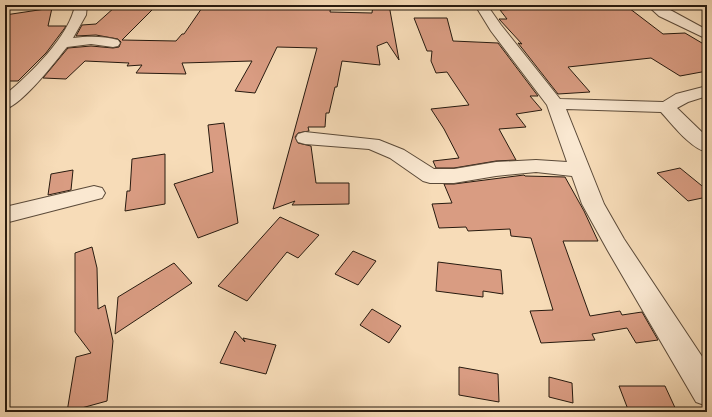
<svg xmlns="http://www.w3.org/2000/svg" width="712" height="417" viewBox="0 0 712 417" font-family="'IM FELL French Canon',serif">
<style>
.building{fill:#d99c82;stroke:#271a0f}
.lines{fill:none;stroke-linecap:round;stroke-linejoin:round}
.minor-casing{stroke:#5b4a39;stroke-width:2}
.minor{fill:#fae8d1;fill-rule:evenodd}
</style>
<rect width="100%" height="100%" fill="#f7dcb8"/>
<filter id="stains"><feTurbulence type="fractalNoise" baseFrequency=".005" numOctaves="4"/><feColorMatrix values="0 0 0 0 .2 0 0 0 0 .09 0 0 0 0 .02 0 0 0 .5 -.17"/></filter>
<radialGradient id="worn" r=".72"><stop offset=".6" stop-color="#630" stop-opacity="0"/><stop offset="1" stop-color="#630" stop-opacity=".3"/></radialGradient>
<g class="building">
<path d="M204 5H331L330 12 372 13 373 5H389L399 60 387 42 377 46 380 65 342 61 337 87H335L329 113H326L325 127H308L309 131 298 133 295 137 298 143 311 146 316 183H349V204L292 205 295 201 273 209 317 48 277 47 255 93 235 91 252 61 182 63 186 74 136 73 142 65 127 66 129 63 85 61 66 79 43 78 68 48 91 46 113 48 119 47 121 42 118 39 96 35 76 36 82 25 96 24 115 7 153 9 122 40 176 41 182 34H184Z"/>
<path d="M558 5H625L663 34 685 33 707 46V71L680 76 651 58 568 67 590 92 558 94 518 43 522 44 499 19H507L500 10 560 7Z"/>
<path d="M52 8 48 26H66L64 29 46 53 18 81H5V15Z"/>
<path d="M414 18H447L453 41 498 43 538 96H530L542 110 516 114 526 127 499 129 516 160 496 161 454 168H436L433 161 459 158 444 129 431 109 469 105 447 72 436 73 431 61 432 51H427Z"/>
<path d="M224 123 238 223 198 238 174 184 213 172 208 125Z"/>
<path d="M165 154V204L125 211 127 191H130L132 159Z"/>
<path d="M680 168 707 190V197L688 201 657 173Z"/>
<path d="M73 170 71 190 48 195 51 174Z"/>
<path d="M524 175 525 176 565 177 584 211 598 241H563L590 316 620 311 622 315 642 312 658 340 636 343 627 328 592 334 595 340 541 343 530 311 553 310 531 238 511 236 510 229 468 231 466 227 439 228 432 204 452 203 444 184H454Z"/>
<path d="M280 217 319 235 298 258 287 252 247 301 218 286Z"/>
<path d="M92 247 97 268 98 309 105 305 113 341 107 401 67 412 76 357 91 353 75 332V253Z"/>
<path d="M353 251 376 261 358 285 335 274Z"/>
<path d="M438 262 501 270 503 294 483 291V297L436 291Z"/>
<path d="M174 263 192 283 115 334 118 297Z"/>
<path d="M372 309 401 326 389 343 360 325Z"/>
<path d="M235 331 245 342 243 338 276 345 266 374 220 363Z"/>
<path d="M459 367 498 374 499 402 459 395Z"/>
<path d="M549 377 572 383 573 403 549 397Z"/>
<path d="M619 386H665L677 412H629Z"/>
</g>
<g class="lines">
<g class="minor-casing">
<g id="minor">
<path d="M75 5H87L86 15 73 38C89 36 103 36 118 40L120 43 118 46 113 47 91 44 67 47C55 62 22 105 5 109V95C29 75 70 36 75 5Z"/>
<path d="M475 5H487L501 25 560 99 663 102 676 94 707 86V96L688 102 677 108 707 137V152C690 148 673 125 661 112L566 109 604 204 624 239 707 364V406L696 402 608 251 582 204 572 176 536 172 496 176 454 183H430L423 181 390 158 369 149 305 144 298 142 296 138 298 134 305 132 379 140 404 150 434 169H454L496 162 536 160 567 162 547 105 491 31Z"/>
<path d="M647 5H661L707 30V39L659 16Z"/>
<path d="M94 186 102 188 105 193 102 198 5 223V207Z"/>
</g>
</g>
<use href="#minor" class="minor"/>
</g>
<rect width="712" height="417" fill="none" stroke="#f7dcb8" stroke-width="20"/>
<rect x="6" y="6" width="700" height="405" fill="none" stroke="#271a0f" stroke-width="2"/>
<rect x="10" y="10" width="692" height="397" fill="none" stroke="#271a0f"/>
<rect width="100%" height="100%" filter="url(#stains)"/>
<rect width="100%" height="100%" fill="url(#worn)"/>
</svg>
